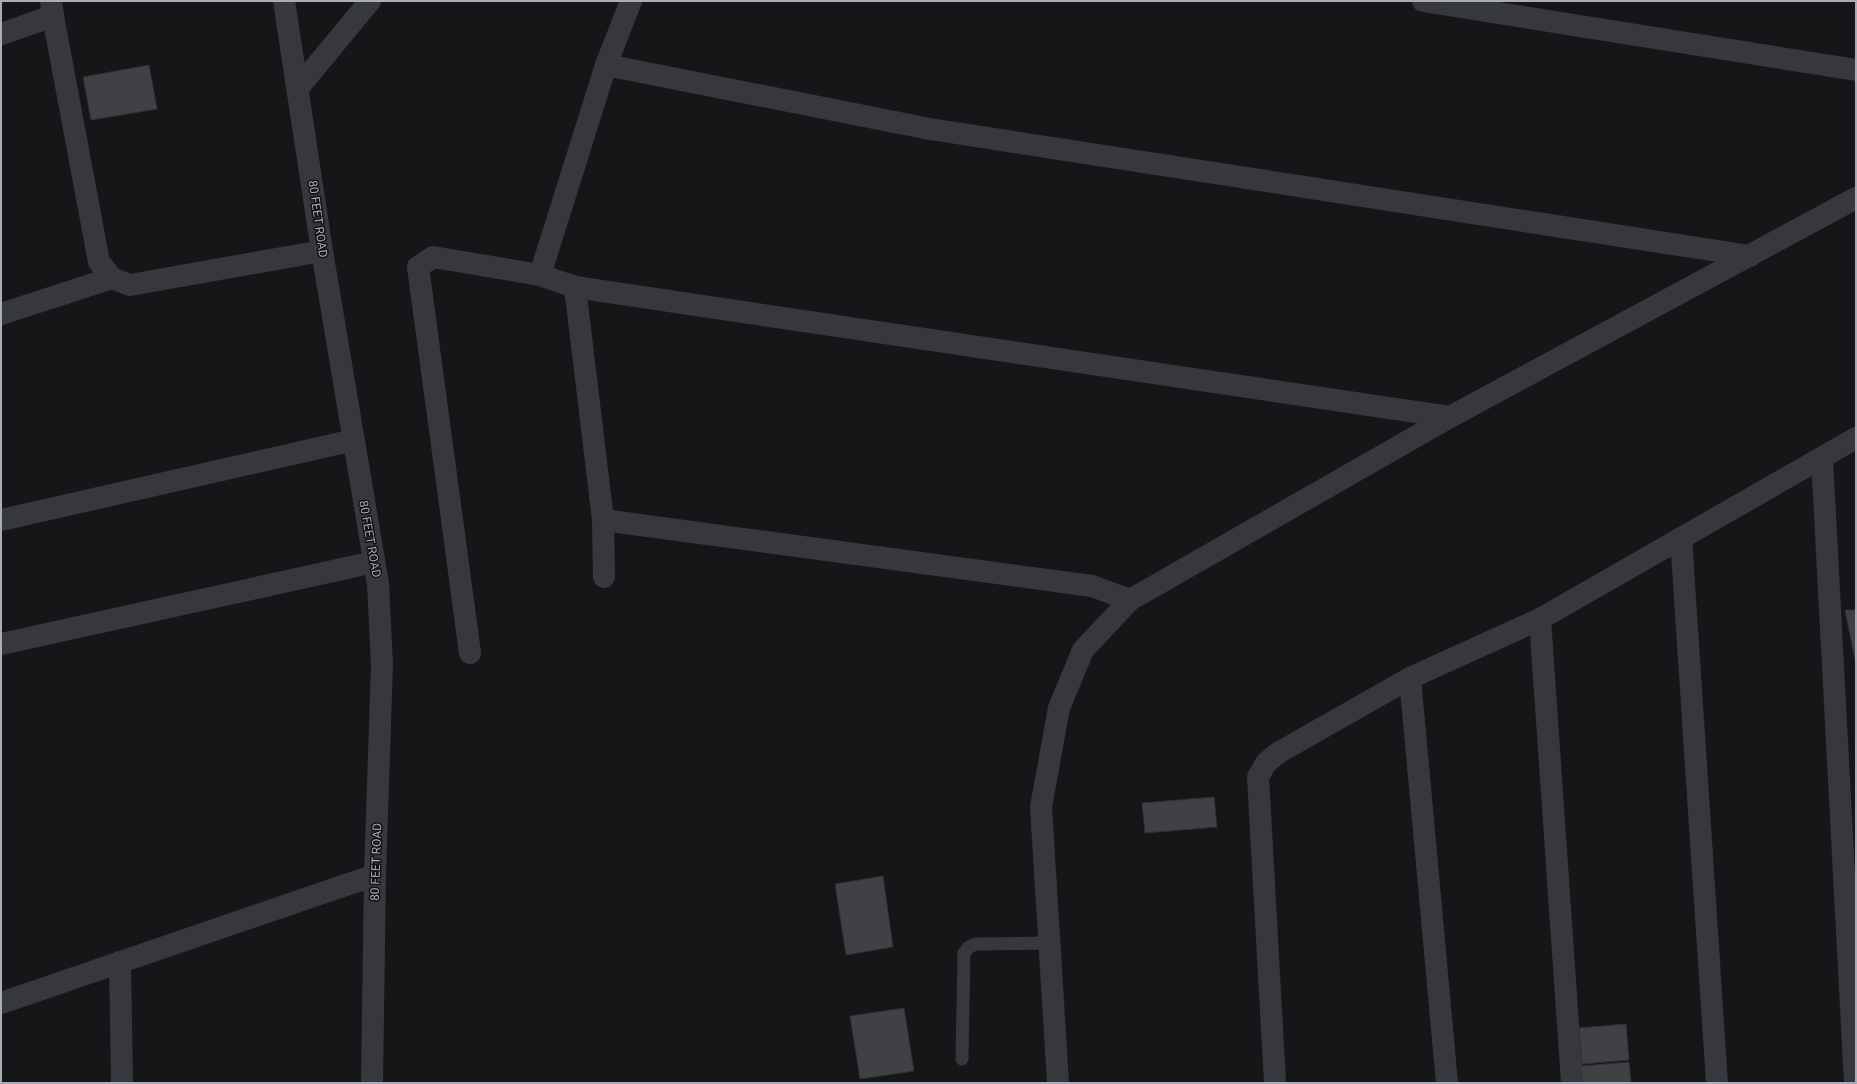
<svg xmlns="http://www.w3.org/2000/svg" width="1857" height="1084" viewBox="0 0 1857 1084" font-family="Roboto,sans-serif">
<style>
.building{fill:#404145;stroke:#303034}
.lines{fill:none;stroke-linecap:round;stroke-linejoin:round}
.service{stroke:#37383d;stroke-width:13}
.minor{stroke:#37383d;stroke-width:22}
.tertiary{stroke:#37383d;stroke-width:22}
.labels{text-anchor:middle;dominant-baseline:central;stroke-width:3;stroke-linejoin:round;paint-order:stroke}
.street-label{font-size:12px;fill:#a8adb8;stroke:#111113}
</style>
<rect width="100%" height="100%" fill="#161618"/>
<g class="building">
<path d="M149 65 157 109 91 120 83 77Z"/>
<path d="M1845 610H1856V665Z"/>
<path d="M1214 797 1217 827 1145 833 1142 803Z"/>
<path d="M883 876 893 947 846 955 835 884Z"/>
<path d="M904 1008 914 1071 860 1079 850 1016Z"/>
<path d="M1626 1024 1629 1060 1582 1064 1579 1028Z"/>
<path d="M1629 1062 1631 1083H1582L1581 1066Z"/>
</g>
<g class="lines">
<path class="service" d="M962 1059 964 953 969 947 976 944 1050 943"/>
<g class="minor">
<path d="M631 1 606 65 540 275 575 287 603 520 1092 586 1130 600 1083 650 1059 708 1041 807 1058 1083"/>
<path d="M1423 1 1856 70"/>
<path d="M53 16 99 262 112 278 130 285 322 251"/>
<path d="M1 34 53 16 51 1"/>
<path d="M606 65 930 129 1750 256"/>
<path d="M298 88 370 1"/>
<path d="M575 287 1450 417"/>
<path d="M1 314 112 278"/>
<path d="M1822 458 1855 1083"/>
<path d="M1 520 354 440"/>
<path d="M603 520 604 577"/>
<path d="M1681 538 1717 1083"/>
<path d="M1130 600 1450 417 1856 198"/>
<path d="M1540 619 1572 1083"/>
<path d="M1 644 374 562"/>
<path d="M470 653 418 267 433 257 540 275"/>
<path d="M1410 678 1447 1083"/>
<path d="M120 962 122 1083"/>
<path d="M1 1003 375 875"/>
<path d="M1275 1083 1258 777 1266 763 1278 753 1410 678 1540 619 1856 438"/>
</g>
<path class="tertiary" d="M284 1 322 251 378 584 382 664 375 875 372 1083"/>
</g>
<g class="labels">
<g class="street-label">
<text transform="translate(318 219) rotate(82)">80 FEET ROAD</text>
<text transform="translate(370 539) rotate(80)">80 FEET ROAD</text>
<text transform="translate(376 862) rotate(-88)">80 FEET ROAD</text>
</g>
</g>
<rect width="1857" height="1084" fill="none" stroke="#a8adb8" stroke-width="4"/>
</svg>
